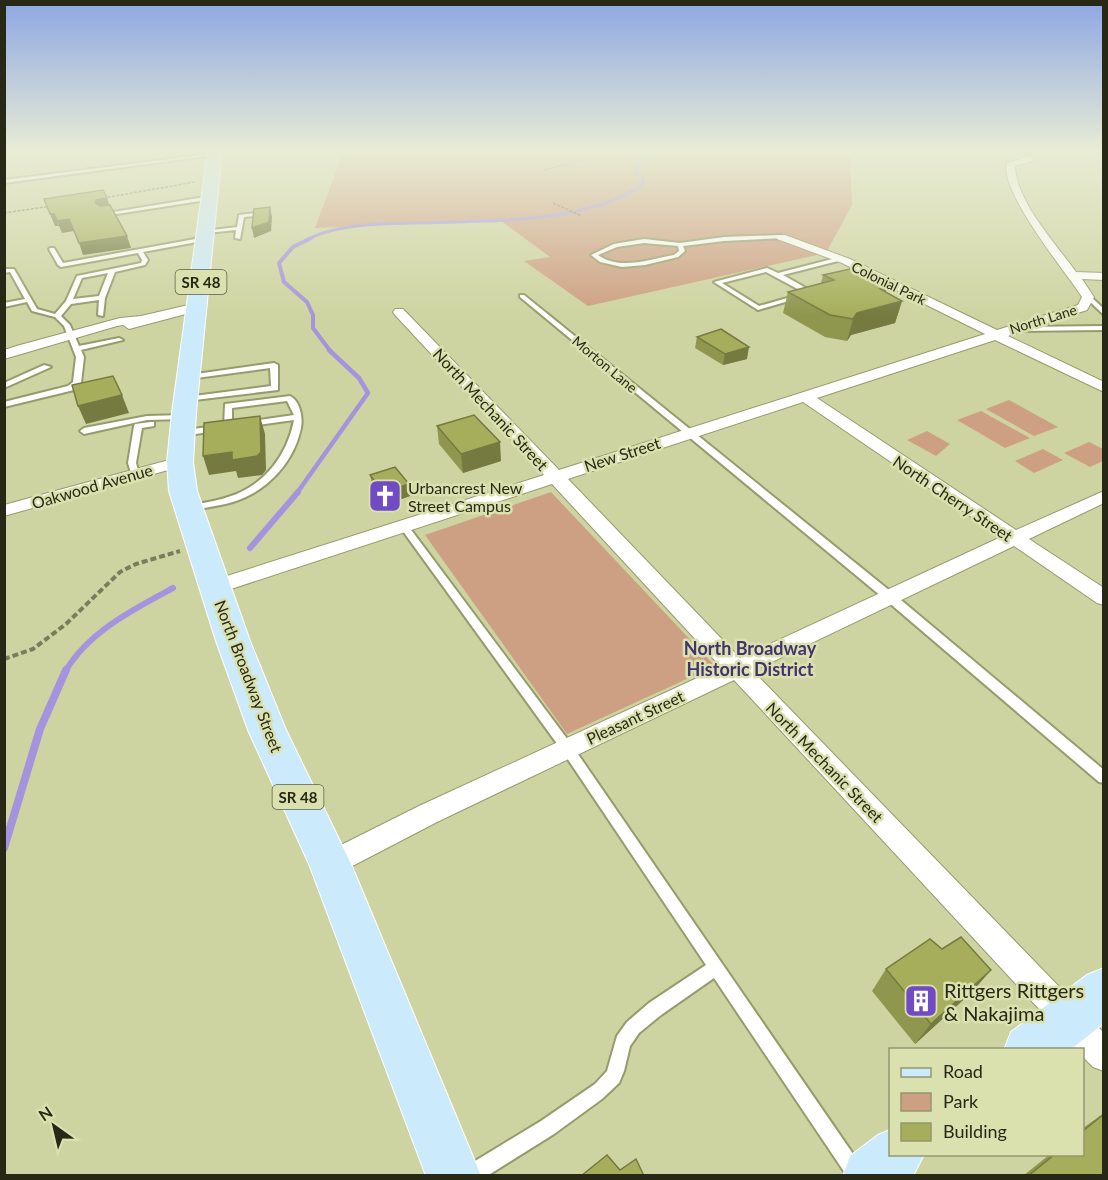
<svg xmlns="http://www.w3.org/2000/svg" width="1108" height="1180" viewBox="0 0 1108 1180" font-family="Lato,sans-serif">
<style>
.green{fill:#cea083}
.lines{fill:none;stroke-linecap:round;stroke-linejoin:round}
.stream-far4{stroke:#a494de;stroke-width:3}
.stream-far3{stroke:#a494de;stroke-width:4}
.stream-far2{stroke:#a494de;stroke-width:4.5}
.stream-far1{stroke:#a494de;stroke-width:6}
.stream{stroke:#a494de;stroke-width:8}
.lane-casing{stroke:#969b6b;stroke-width:4}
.street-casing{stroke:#969b6b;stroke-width:2}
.primary-casing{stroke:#fff;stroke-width:2}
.path-far1{stroke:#797d5b;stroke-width:1.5;stroke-dasharray:3 1.5;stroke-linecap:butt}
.path{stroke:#797d5b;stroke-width:4;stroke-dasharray:6 3;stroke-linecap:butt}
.lane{fill:#fff;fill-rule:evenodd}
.street{fill:#fff;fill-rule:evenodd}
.primary{fill:#cbebfd;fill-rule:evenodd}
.wall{fill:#8f964e}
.shaded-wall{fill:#747a40}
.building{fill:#a6ae5b;stroke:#747a40;stroke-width:1.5}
.labels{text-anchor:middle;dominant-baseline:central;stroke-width:5;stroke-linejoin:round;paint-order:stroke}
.far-street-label{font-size:14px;fill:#272916;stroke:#dbe1ae}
.shield{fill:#dbe1ae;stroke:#5d6044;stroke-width:1.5}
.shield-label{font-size:15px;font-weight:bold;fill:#272916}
.street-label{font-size:16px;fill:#272916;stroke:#dbe1ae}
.poi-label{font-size:16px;fill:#272916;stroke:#dbe1ae;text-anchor:start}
.neighbourhood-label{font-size:18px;font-weight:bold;fill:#42326e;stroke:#dbe1ae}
.near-poi-label{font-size:20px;fill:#272916;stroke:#dbe1ae;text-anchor:start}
</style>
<rect width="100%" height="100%" fill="#ced4a1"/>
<g class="green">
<path d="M344 150H850L852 205 826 253 588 306 524 261 550 257 500 220 315 228Z"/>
<path d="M1009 400 1058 427 1034 436 986 409Z"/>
<path d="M981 411 1030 438 1005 448 957 420Z"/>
<path d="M927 431 950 444 936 456 907 440Z"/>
<path d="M1089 442 1103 449V461L1090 467 1064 453Z"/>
<path d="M1043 449 1063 460 1034 473 1015 461Z"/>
<path d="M551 492 715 666 567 734 425 535Z"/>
</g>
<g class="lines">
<path class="stream-far4" d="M308 239C338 224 378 224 411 223 480 221 584 225 642 185L643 178 635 170 651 150"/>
<path class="stream-far3" d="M311 238 293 247 279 263 284 282 307 302 313 315V328L331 352"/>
<path class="stream-far2" d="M297 493 368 393 359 378 329 350"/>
<g class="stream-far1">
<path d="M250 548 298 492"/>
<path d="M65 672C88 632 134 609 173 588"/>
</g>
<path class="stream" d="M4 848 40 729 66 670"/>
<g class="lane-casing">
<g id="lane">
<path d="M217 153 215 155 4 183V180Z"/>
<path d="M211 196 213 199 104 216 101 214Z"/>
<path d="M266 212 268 215 244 217 240 239 235 238 236 230 207 233 204 231 237 227 239 215Z"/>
<path d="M781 235 784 237 783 238 724 241 683 246 685 251 678 257 645 265 622 267 600 262 591 255 614 244 644 239 680 243 724 237ZM644 243 678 246 679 251 674 255C650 259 620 271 598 255L617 247Z"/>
<path d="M206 237 208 238V240L143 252 148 260 145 265 115 272 105 298 103 316 98 315 99 300 71 304 61 316 70 325 79 346 119 338 123 340 81 350 84 357 81 383 74 390 4 407V402L68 386 73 382 76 357 64 326 55 317 32 311 27 302 4 307V303L25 299 10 272 4 273V269H14L37 309 55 314 66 301 77 276 141 263 142 260 138 253 61 267 58 265 49 249 50 248H54L63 263ZM108 273 99 296 73 299 82 278Z"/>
<path d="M840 257 842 258V260L783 275 813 292V294L758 310 714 282 767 268 778 273ZM766 272 805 293 759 306 722 283Z"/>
<path d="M520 295H524L895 595 1104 770V783L1099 782 887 601 520 297Z"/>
<path d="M1086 296H1090L1104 309V315L1086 298Z"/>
<path d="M1104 326V330L1017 331 1014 329 1017 327Z"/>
<path d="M274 363 278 365V390L186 401 182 399 186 397 271 386 270 368 189 379 185 377 189 375Z"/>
<path d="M44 365 51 367 4 388V383Z"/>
<path d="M290 396C300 401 303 417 301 428 294 462 268 490 236 501 221 506 205 507 190 511L187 510 185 508 187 506C200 503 214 502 228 497 264 486 287 456 294 420L228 429 224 427 225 404ZM287 401 294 415 232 424V408Z"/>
<path d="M184 415 188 417 187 419 147 420 84 434 80 431 84 428 147 416Z"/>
<path d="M151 422H154V426L142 428 136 463 139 474 138 476H132L128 463 134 426 135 424Z"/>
<path d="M218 426 222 428 221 430 183 436 179 433 183 430Z"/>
<path d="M403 522 406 523 571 744 862 1167 865 1173 864 1176H847L714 978 661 1015 639 1033 630 1046 624 1071 619 1083 602 1099 554 1134 487 1176H460L462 1169 541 1121 595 1084 607 1071 617 1036 627 1022 649 1003 706 965 563 752 400 527 398 525 400 523Z"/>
</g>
</g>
<g class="street-casing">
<g id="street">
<path d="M1030 156 1034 159 1033 161 1015 166C1016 201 1056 244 1076 272L1104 273V280L1082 279 1094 297 1087 310 1008 336 1104 382V392L995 340 817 398 1016 530 1104 491V503L1029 539 1104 588V605L1097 603 1014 546 753 671 1104 1033V1071L1093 1067 1082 1056V1050H1077L734 680 437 822 339 873 330 876 321 873 317 864 321 855 419 806 721 667 552 484 222 592 215 594 208 592 205 587 208 582 544 475 395 315 393 312 395 309H403L559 470 985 334 842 263 777 239V235H785L850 259 997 330 1078 305 1082 297C1065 271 999 191 1007 163ZM803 402 1001 537 740 658 568 479Z"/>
<path d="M197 303 203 307 201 310 129 329 123 325 117 326 4 359V350L20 345 120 318 141 316Z"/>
<path d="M180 457 188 462 186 465 4 516V505Z"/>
</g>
</g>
<g class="primary-casing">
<g id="primary">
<path d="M208 150H222L196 413 193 462 197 491 250 641 286 730 351 864 481 1176H426L309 864 248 730 216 641 169 491 167 462 172 413Z"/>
<path d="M1104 968V1023L1070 1050H1004L1011 1032 1087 975Z"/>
<path d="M890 1130V1154H924L913 1176H843L850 1156 878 1135Z"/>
</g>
</g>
<g class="path-far1">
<path d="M544 170 590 158 598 151"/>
<path d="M103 198 195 182"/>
<path d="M553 203 582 216"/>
<path d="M4 213 51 206"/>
</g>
<path class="path" d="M4 659 33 649 66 624 120 572 136 564 180 551"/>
<use href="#lane" class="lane"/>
<use href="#street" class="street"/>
<use href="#primary" class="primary"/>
</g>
<g class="wall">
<path d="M823 275 885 292 902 301 895 323 851 335 847 341 825 337 783 313 788 292 821 283Z"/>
<path d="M697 337 747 359 723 365 695 348Z"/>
<path d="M437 426 501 461 463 473 439 444Z"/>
<path d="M370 475 410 496 385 505 373 488Z"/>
<path d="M886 969 973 991 915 1044 872 991Z"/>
<path d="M1104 1113V1176H1023L1049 1155H1083V1128Z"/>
</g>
<g class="shaded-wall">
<path d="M107 198 111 210 101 212 95 203 96 200Z"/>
<path d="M270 207 272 217 271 231 254 238 252 228Z"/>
<path d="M50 214H54L59 226H55Z"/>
<path d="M69 219 74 231 62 233 57 221Z"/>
<path d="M127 236 131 248 83 255 79 243Z"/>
<path d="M887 288 881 307 902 301 895 323 851 335 847 341 853 319 857 313 880 289Z"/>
<path d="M749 347 747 359 723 365 725 354Z"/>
<path d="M122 395 129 413 86 424 78 406Z"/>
<path d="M260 416 265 434 266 470 262 475 238 478 236 471 209 475 203 456 232 452Z"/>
<path d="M500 442 501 461 463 473 461 454Z"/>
<path d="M409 484 410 496 385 505 383 492Z"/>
<path d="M991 970 973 991 915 1044 931 1024Z"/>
</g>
<g class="building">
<path d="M103 190 107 198 96 200 95 203 100 206 110 205 127 236 79 243 69 219 57 221 54 214H50L44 199Z"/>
<path d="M270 207 269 222 252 228 254 209Z"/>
<path d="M850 269 887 288 880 289 902 301 857 313 853 319 830 315 788 292 834 280 823 275Z"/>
<path d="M721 329 749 347 725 354 697 337Z"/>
<path d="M113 376 122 395 78 406 72 385Z"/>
<path d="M474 415 500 442 461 454 437 426Z"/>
<path d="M260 416 261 452 257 456 232 460V452L203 456 204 423Z"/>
<path d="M395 467 409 484 383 492 370 475Z"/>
<path d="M961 937 991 970 931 1024 886 969 930 939 942 949Z"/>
<path d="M1104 1114V1176H1028L1054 1155H1083V1131Z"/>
<path d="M607 1155 620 1170 636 1159 644 1176H581Z"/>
</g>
<linearGradient id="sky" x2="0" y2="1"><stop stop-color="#8da7e4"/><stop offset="0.48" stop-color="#e9ecd5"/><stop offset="1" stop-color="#e9ecd5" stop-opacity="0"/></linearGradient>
<rect width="1108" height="315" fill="url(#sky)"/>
<defs>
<g id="church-square" transform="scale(1.725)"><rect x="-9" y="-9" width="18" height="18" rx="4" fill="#714bc4" stroke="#dbe1ae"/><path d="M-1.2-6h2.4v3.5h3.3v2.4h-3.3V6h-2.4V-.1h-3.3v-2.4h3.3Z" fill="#fff"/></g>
<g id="building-square" transform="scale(1.725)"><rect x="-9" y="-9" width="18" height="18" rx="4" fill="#714bc4" stroke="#dbe1ae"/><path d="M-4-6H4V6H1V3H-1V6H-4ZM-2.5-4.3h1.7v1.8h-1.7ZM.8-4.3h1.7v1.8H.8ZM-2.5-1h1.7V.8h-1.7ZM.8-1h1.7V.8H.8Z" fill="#fff"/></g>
</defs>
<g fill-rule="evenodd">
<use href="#church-square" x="385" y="496"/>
<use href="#building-square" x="921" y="1001"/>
</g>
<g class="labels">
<g class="far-street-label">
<text transform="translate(889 283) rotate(26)">Colonial Park</text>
<text transform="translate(1043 319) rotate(-17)">North Lane</text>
<text transform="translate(605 364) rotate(40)">Morton Lane</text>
</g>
<g class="shield">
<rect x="175.5" y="270" width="51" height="24" rx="4.5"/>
<rect x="272.5" y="785" width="51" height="24" rx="4.5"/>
</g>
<g class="shield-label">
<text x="201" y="282">SR 48</text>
<text x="298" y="797">SR 48</text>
</g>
<g class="street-label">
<text transform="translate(491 409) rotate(47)">North Mechanic Street</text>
<text transform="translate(622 454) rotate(-18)">New Street</text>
<text transform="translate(92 486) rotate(-16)">Oakwood Avenue</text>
<text transform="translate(953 498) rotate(34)">North Cherry Street</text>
<text transform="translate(249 676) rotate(69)">North Broadway Street</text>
<text transform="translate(635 717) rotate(-25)">Pleasant Street</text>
<text transform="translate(825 762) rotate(46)">North Mechanic Street</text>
</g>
<g class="poi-label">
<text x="408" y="487">Urbancrest New<tspan x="408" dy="18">Street Campus</tspan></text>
</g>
<g class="neighbourhood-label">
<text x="750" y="648">North Broadway<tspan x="750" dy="21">Historic District</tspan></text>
</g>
<g class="near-poi-label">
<text x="944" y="990">Rittgers Rittgers<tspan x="944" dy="23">&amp; Nakajima</tspan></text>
</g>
</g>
<rect width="1108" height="1180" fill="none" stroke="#272916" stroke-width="12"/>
<rect x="889" y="1048" width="195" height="108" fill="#dbe1ae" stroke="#939771" stroke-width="1.5"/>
<rect x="901" y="1068" width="30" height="9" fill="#cbebfd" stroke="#939771" stroke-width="1.5"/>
<text x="943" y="1078" font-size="18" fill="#272916">Road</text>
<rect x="901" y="1093" width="30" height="18" fill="#cea083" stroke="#939771" stroke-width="1.5"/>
<text x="943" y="1108" font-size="18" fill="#272916">Park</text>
<rect x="901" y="1123" width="30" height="18" fill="#a6ae5b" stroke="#939771" stroke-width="1.5"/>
<text x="943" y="1138" font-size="18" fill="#272916">Building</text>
<g transform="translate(54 1126) rotate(326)" stroke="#dbe1ae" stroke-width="4.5" paint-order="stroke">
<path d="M0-4.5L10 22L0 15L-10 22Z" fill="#272916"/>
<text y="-9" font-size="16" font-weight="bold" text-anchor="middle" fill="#272916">N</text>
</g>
</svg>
